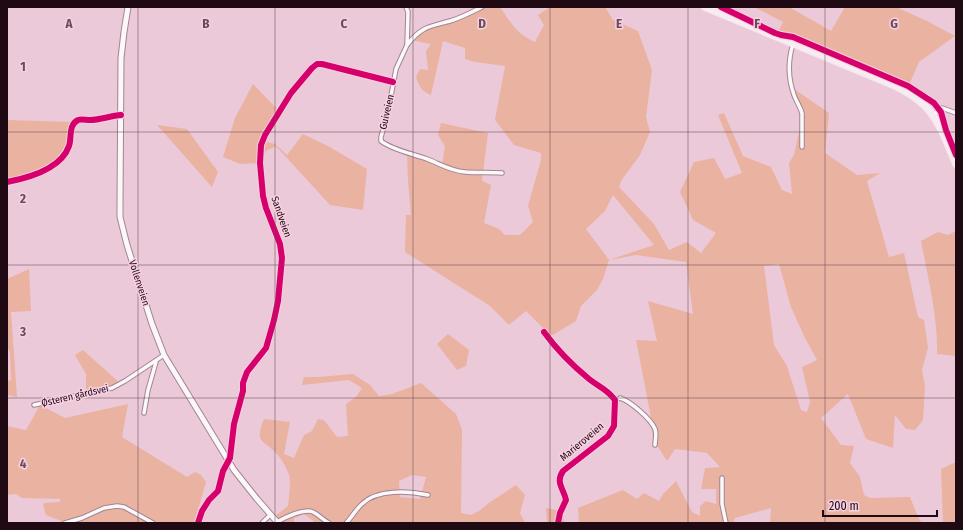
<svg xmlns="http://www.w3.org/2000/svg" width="963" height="530" viewBox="0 0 963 530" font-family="'Fira Sans Condensed',sans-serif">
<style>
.green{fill:#eab2a1;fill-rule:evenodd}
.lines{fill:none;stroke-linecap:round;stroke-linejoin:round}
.street-casing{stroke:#a08692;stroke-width:5.5}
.secondary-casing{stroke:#a08692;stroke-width:7}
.primary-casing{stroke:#f6e7ed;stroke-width:8}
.street{stroke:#fcf7f9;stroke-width:3.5}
.secondary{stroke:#fcf7f9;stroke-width:5}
.primary{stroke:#f6ecf1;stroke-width:5.5}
.cycleway-casing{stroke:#f8d0e1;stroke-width:8}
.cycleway{stroke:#d6006c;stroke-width:6}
.grid{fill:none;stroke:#674d59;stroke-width:1;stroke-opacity:0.55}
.labels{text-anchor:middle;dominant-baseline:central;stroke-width:3;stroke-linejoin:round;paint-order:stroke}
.street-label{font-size:10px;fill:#1f0a14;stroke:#f8d0e1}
.grid-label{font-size:13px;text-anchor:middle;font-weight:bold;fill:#674d59;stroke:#f8d0e1;stroke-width:3;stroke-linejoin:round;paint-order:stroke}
</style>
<rect width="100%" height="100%" fill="#ecc9d8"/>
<g class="green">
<path d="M480 7H500C511 23 517 34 535 42L544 25 538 15 550 7H605L613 20 638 31 652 70 646 117 650 132 640 155 621 181 619 187 654 224 669 250 687 242 701 253 716 233 693 220 680 192 694 162 714 158 725 179 742 173 718 115 724 113 743 156 771 167 782 190 792 194 789 163 794 155 802 118 794 89 829 113 825 153 857 175 880 173 867 181 889 257 904 253 918 317 924 320 928 348 922 370 925 386 923 420 915 430 906 429 895 415 893 448 866 439 848 394 821 418 841 445 854 446 850 463 860 477 864 495 870 498 910 497 918 517 922 523H770L771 508 735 518 733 523H579L578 508 623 490 637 499 644 493 659 501 663 494 676 481 692 512 700 516V506L706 501 716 504V489H701L705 468 720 467 707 453 675 449 667 461 653 439 650 412 636 340 657 341 648 301 693 314 686 262 636 255 609 260 603 279 597 290 581 306 576 321 551 336 526 311 509 325 490 306 405 252 406 215H411L408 181 407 153 442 165 445 146 438 135 441 123 488 133 482 181 491 185 484 223 499 229 505 235H520L533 222 528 206 541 160V153L514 145 495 120 505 66 475 62 465 59V48L443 41 431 95C422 91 419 87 416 77L420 69 428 70 426 51 431 44 411 40 427 27 455 19ZM613 195 654 245 609 260 586 229 605 211ZM779 264 791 307 804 336 817 360 802 367 810 402 807 412 801 410 787 366 774 345 764 266Z"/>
<path d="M757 7H789L831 31 845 7H896L927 21 955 36 919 62 909 85 860 63 779 30 783 22 756 8Z"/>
<path d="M253 84 279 111 262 141 275 144 287 155 303 134 328 146 367 169 363 210 330 205 276 146 266 151 260 163 240 164 223 157 235 118Z"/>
<path d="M7 120 73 122C72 129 71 137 69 144 60 168 28 173 7 180Z"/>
<path d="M157 125 187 129 218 172 212 187Z"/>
<path d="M956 231V356L937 354C938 317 928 278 921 241L938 232 948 235Z"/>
<path d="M29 269 31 311 11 312 17 397 7 395V381L11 380 10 352 7 346V279Z"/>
<path d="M448 334 469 350 466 366 457 370 437 344Z"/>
<path d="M83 350 121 384 86 393V374L75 355Z"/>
<path d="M353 374 370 385 379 396 392 394 421 383 456 414 462 430 461 513 471 515 479 511 489 503 516 485 525 495 520 513 525 523H316L304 514 294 518V523H281L275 516 288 506C289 498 291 482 289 475 287 469 281 458 277 454 263 439 254 444 264 419L290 422 284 454 294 458 304 435 312 431 318 419 324 420 337 437 348 436 346 404 356 397 362 388 349 380 302 385 304 377H318ZM412 475 426 477 420 499 400 497 399 481Z"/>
<path d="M128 404 122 437 187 477 195 472 201 475 206 482 194 523H61V521L46 515 43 505 44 503 59 502 61 499 22 498 16 494 7 495V426L26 430 40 405 65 418Z"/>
<path d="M956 462V523H943L941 469Z"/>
<path d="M546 508 561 511 565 523H547Z"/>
</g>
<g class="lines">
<g class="street-casing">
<g id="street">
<path d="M406 7 408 12 407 45 396 69 388 112 381 137V141C392 150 414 154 427 159 440 164 451 171 465 172 477 173 490 172 502 173"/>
<path d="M793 44C788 60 788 78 794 95 796 101 800 106 802 113V147"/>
<path d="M407 45C422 26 429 27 450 21 461 18 472 12 482 7"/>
<path d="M933 115 942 108 956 113"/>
<path d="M7 182C28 178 61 169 69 146 72 138 68 125 78 120 81 119 86 120 90 120 100 120 110 116 121 115"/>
<path d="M544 332C557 350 572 365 589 379 599 387 607 389 615 400L614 426 608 436 563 471C555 483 564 489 566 500L560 513 558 523"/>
<path d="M615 400 620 398C630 401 651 419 655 429 657 434 655 440 655 445"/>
<path d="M34 405 112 388 125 381 164 355"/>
<path d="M144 413 148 390 156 362"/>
<path d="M722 478V504L726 523"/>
<path d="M277 522C286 517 303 508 313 512 319 515 323 520 329 523"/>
<path d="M65 523 82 518 104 508 117 506 124 507 153 523"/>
<path d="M198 523 202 511 209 500 218 491 223 471 230 458 234 424 243 391V383L247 372 266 348 274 320 278 301 282 258 280 244 266 208 263 196 260 163 261 145 265 135 291 93 312 68 317 64H322L393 82"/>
<path d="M262 523 270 515"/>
<path d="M346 523C352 517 356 509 362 504 377 489 408 491 428 495"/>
</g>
</g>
<g class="secondary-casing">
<path id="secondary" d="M128 7 124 32 121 58 120 203V217L127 245 152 324 164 355 234 470 257 499 278 523"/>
</g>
<g class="primary-casing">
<path id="primary" d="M705 7 891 84C934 103 939 123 956 164"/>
</g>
<use href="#street" class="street"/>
<use href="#secondary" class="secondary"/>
<use href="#primary" class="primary"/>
<g class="cycleway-casing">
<g id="cycleway">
<path d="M721 7 775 33 781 35 793 37 908 86 934 103 941 112 946 130 956 155"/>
<path d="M7 182C28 178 61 169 69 146 72 138 68 125 78 120 81 119 86 120 90 120 100 120 110 116 121 115"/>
<path d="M544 332C557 350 572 365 589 379 599 387 607 389 615 400L614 426 608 436 563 471C555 483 564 489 566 500L560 513 558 523"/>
<path d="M198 523 202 511 209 500 218 491 223 471 230 458 234 424 243 391V383L247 372 266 348 274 320 278 301 282 258 280 244 266 208 263 196 260 163 261 145 265 135 291 93 312 68 317 64H322L393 82"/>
</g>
</g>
<use href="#cycleway" class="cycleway"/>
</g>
<path class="grid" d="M138 7V523M275 7V523M413 7V523M550 7V523M688 7V523M825 7V523M7 132H956M7 265H956M7 398H956"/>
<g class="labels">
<g class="street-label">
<text transform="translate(387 112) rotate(-77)">Guiveien</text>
<text transform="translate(281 217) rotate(71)">Sandveien</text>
<text transform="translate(139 283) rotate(72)">Vollenveien</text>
<text transform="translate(75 396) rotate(-13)">Østeren gårdsvei</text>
<text transform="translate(582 442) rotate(-40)">Marieroveien</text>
</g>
</g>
<g class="grid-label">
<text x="69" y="28">A</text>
<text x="206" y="28">B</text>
<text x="344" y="28">C</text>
<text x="482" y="28">D</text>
<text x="619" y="28">E</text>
<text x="757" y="28">F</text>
<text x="894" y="28">G</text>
<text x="23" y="71">1</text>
<text x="23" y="203">2</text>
<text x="23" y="336">3</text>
<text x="23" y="468">4</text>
</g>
<rect width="963" height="530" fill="none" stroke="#1f0a14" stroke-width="16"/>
<path d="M823 510v6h114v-6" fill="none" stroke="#1f0a14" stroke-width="2"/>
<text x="829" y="510" font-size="12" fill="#1f0a14" stroke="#f8d0e1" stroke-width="3" paint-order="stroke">200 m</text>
</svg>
